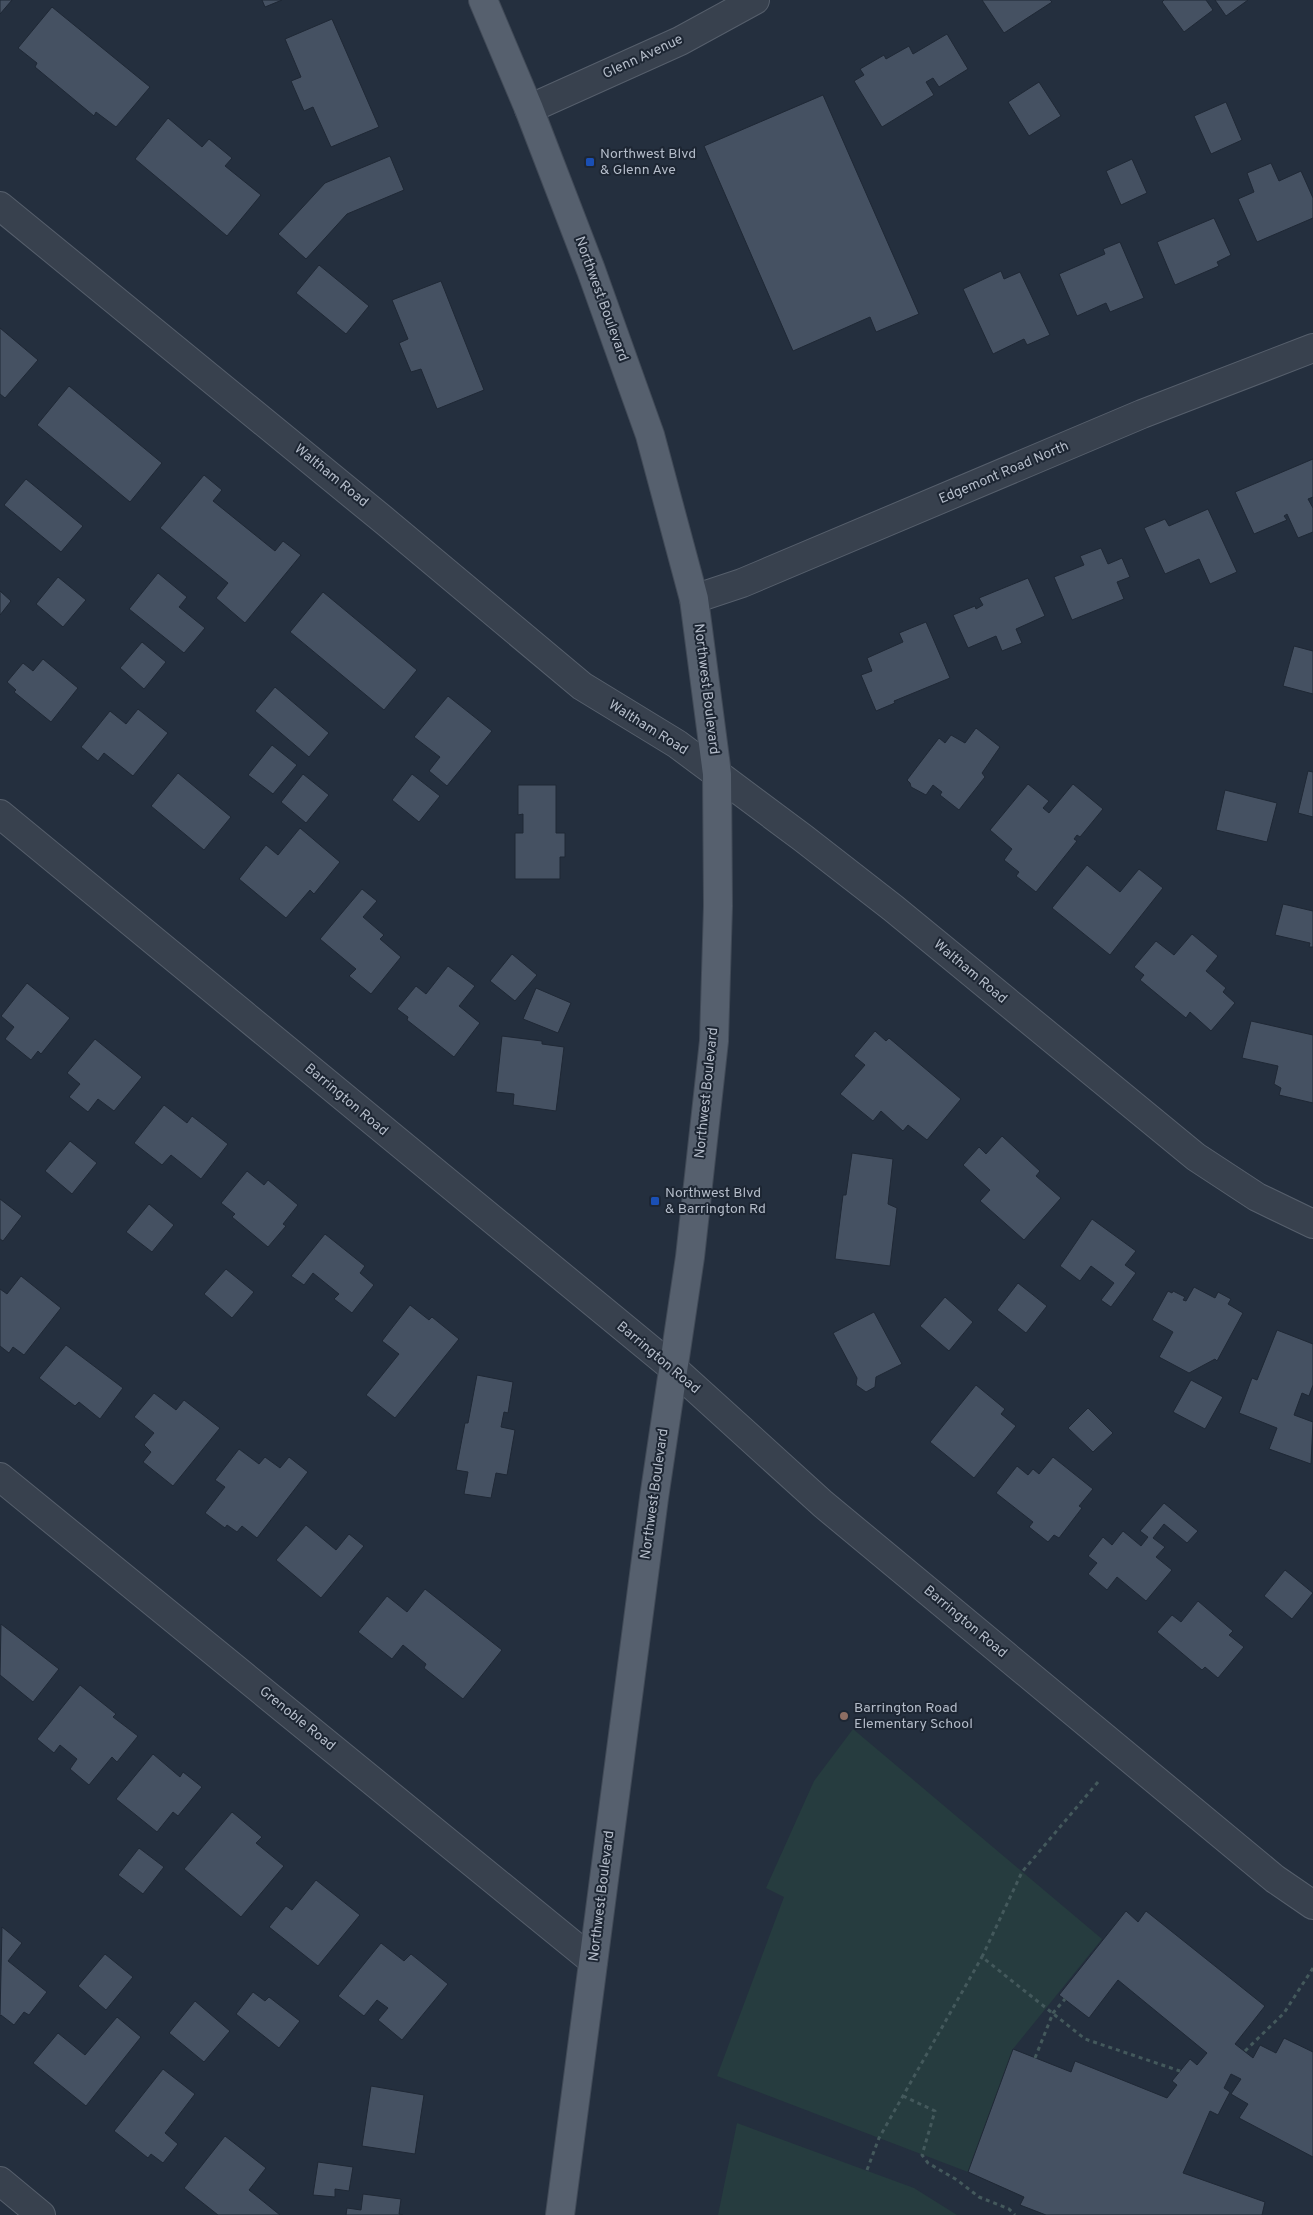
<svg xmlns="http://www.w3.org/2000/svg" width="1313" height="2215" viewBox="0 0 1313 2215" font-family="Overpass,sans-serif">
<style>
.green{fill:#263c3f}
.building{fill:#455162;stroke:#1f2835}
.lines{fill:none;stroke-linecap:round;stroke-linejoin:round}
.minor-casing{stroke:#565f6c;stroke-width:30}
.major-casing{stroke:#414a57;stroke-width:30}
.path{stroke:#44595c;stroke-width:3;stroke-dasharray:4 4;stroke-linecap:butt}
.minor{stroke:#38414e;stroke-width:28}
.major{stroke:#56606e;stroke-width:28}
.transit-dot{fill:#1a4fb4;stroke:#1d2633;stroke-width:2}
.education-dot{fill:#8d6e63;stroke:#1d2633;stroke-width:2}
.labels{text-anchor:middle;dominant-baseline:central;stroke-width:4;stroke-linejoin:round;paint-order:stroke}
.street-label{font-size:14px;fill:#b4bcc9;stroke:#1d2633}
.poi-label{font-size:14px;fill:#b4bcc9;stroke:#1d2633;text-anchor:start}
</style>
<rect width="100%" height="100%" fill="#242f3e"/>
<g class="green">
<path d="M853 1729 1102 1939 1013 2049 968 2172 717 2076 784 1897 766 1888 814 1781Z"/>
<path d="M737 2123 914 2188 957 2215H718Z"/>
</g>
<g class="building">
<path d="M0 0H12L0 14Z"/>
<path d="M262 0H282L265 7Z"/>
<path d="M982 0H1050L1052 2 1004 33Z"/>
<path d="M1164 0H1206L1213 10 1184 32 1162 2Z"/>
<path d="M1215 0H1248L1226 16Z"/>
<path d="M52 7 150 87 116 127 96 112 94 116 35 67 37 63 18 48Z"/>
<path d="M332 19 379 127 331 147 313 107 304 111 291 81 301 77 285 39Z"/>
<path d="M947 34 968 69 939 87 933 78 926 82 934 95 882 127 854 81 864 75 860 69 884 55 886 59 909 46 913 54Z"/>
<path d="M1039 82 1061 116 1029 136 1008 102Z"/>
<path d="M823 95 919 314 876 332 870 317 793 351 704 146Z"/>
<path d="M1226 102 1242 140 1211 154 1194 116Z"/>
<path d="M168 118 202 147 209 139 232 158 225 166 261 195 227 236 135 159Z"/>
<path d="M390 156 404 190 347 214 306 259 278 234 325 183Z"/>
<path d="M1132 159 1147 193 1121 205 1106 171Z"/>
<path d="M1271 163 1279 181 1301 171 1313 198V218L1257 242 1238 199 1254 192 1247 173Z"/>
<path d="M1214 218 1231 255 1217 262 1219 266 1175 285 1157 242Z"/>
<path d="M1120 242 1144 298 1110 312 1106 303 1077 316 1059 274 1105 254 1103 249Z"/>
<path d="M319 265 369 306 346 334 296 293Z"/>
<path d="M1001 271 1004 279 1020 272 1050 335 1027 345 1024 339 993 354 963 289Z"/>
<path d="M441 281 484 390 437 409 421 369 411 372 399 343 408 339 392 300Z"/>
<path d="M0 328 38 360 5 398 0 394Z"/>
<path d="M69 386 162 463 130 502 37 425Z"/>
<path d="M1313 459V497L1308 499 1313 508V532L1298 538 1287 514 1284 516 1287 520 1254 534 1235 492Z"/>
<path d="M204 475 222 490 213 501 275 551 283 541 301 555 245 623 216 598 228 583 160 528Z"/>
<path d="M26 479 83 526 61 552 4 505Z"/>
<path d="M1208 509 1237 572 1210 584 1199 559 1165 574 1144 528 1165 519 1169 526Z"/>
<path d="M1101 548 1108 564 1122 558 1130 577 1117 582 1124 599 1072 620 1054 577 1084 565 1080 556Z"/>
<path d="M158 573 187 597 179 607 205 628 184 653 129 609Z"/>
<path d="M58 577 86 600 63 627 36 604Z"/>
<path d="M1028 578 1045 616 1016 629 1022 643 1002 651 996 636 968 648 953 615 975 606 976 609 983 605 979 598Z"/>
<path d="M0 591 11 601 0 615Z"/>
<path d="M323 592 417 670 384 710 290 632Z"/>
<path d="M926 622 950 678 894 701 895 703 876 711 861 675 872 671 867 658 903 642 899 633Z"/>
<path d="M142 642 166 662 144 689 120 668Z"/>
<path d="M1294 646 1313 651V694L1283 686Z"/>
<path d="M43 659 78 688 51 722 14 692 16 690 7 682 23 663 33 671Z"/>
<path d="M275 687 329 733 309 757 255 711Z"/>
<path d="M448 696 492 731 447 786 429 771 440 757 414 737Z"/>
<path d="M138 709 168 733 133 776 104 753 98 761 81 747 110 711 126 724Z"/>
<path d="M976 728 1000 747 982 773 985 777 959 810 940 795 942 792 933 785 926 795 911 787 910 783 907 780 939 738 945 743 951 735 965 743Z"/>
<path d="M272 745 297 765 273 794 248 775Z"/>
<path d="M1308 771 1313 772V817L1298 813Z"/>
<path d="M178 773 231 817 204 850 151 806Z"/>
<path d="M303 774 329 795 306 823 281 802Z"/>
<path d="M412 774 440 796 419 822 392 800Z"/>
<path d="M1028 784 1049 801 1043 808 1049 813 1073 784 1103 809 1080 837 1077 835 1074 839 1077 841 1036 892 1016 876 1019 872 1004 860 1012 849 990 830Z"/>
<path d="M518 785H556V833H565V857H560V879H515V833H523V814L518 815Z"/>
<path d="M1225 790 1277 803 1267 842 1216 830Z"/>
<path d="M300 828 340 862 314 894 310 890 286 918 239 879 266 845 278 855Z"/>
<path d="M1087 865 1120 892 1139 869 1163 888 1110 955 1052 908Z"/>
<path d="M362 889 377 901 363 917 384 935 380 939 401 957 371 994 349 976 356 969 320 939Z"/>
<path d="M1283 904 1313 911V947H1309L1310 943 1275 935Z"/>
<path d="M1192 934 1218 956 1206 971 1226 988 1223 992 1235 1003 1211 1031 1190 1012 1186 1018 1140 980 1144 975 1134 967 1156 941 1174 955Z"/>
<path d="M512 954 537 975 515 1001 490 981Z"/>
<path d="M448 966 475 986 459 1006 480 1023 454 1057 407 1020 408 1017 397 1009 416 986 426 994Z"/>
<path d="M27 983 70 1018 41 1054 38 1051 31 1060 5 1039 14 1027 1 1016Z"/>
<path d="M536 988 571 1003 558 1033 523 1019Z"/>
<path d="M1251 1021 1313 1035V1103L1279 1095 1281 1088 1274 1084 1278 1066 1242 1058Z"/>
<path d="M875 1031 886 1041 889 1038 961 1099 927 1140 908 1125 903 1131 881 1111 873 1121 840 1094 865 1065 854 1056Z"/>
<path d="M502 1036 542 1041V1044L564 1047 556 1111 513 1105 514 1094 496 1092Z"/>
<path d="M95 1039 142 1077 114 1111 98 1099 88 1112 69 1097 80 1084 67 1073Z"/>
<path d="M164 1105 187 1123 192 1116 228 1144 201 1179 171 1155 162 1165 134 1143Z"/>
<path d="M1002 1136 1040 1171 1036 1176 1061 1198 1024 1240 980 1201 990 1190 963 1165 979 1147 986 1154Z"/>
<path d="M70 1141 97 1163 72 1194 45 1171Z"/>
<path d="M852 1153 893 1159 888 1204 897 1208 890 1266 835 1259 843 1195H846Z"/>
<path d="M247 1171 264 1185 268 1180 298 1205 283 1224 286 1226 268 1247 232 1217 235 1214 221 1203Z"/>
<path d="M0 1199 22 1216 3 1241 0 1239Z"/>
<path d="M149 1204 174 1225 152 1252 126 1232Z"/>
<path d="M1092 1219 1136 1251 1125 1265 1136 1273 1111 1307 1101 1300 1114 1283 1091 1266 1080 1281 1060 1266Z"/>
<path d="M325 1234 365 1266 360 1273 374 1285 352 1313 334 1299 339 1294 313 1273 304 1285 291 1276Z"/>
<path d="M226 1269 254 1292 232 1318 204 1294Z"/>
<path d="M21 1276 61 1308 24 1355 13 1347 9 1353 0 1346V1289L7 1294Z"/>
<path d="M1018 1283 1047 1306 1026 1333 997 1310Z"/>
<path d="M1194 1287 1215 1298 1218 1292 1231 1299 1228 1304 1243 1313 1217 1361 1215 1359 1189 1373 1159 1357 1173 1332 1152 1320 1168 1291 1172 1293 1173 1291 1185 1297 1183 1300 1186 1301Z"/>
<path d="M945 1297 973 1322 949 1351 920 1326Z"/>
<path d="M410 1305 429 1320 432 1317 459 1339 395 1418 366 1395 399 1354 382 1341Z"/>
<path d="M874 1312 902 1364 876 1377 875 1387 866 1392 856 1385 857 1378 833 1333Z"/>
<path d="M1277 1330 1313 1344V1385L1309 1396 1302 1393 1294 1415 1313 1422 1311 1464 1269 1449 1277 1428 1239 1413 1252 1378 1257 1380Z"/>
<path d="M66 1345 123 1388 100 1419 79 1402 75 1406 39 1378Z"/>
<path d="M477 1375 513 1382 508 1413 504 1412 501 1427 515 1430 507 1475 496 1473 491 1498 464 1494 468 1472 456 1470 465 1423H468Z"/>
<path d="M1191 1380 1223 1397 1205 1429 1173 1412Z"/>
<path d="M976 1385 1005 1409 1001 1414 1016 1426 974 1478 930 1442Z"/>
<path d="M154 1393 176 1410 184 1400 220 1428 173 1486 143 1462 151 1452 144 1445 154 1433 134 1417Z"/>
<path d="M1088 1408 1113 1433 1093 1452 1068 1428Z"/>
<path d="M239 1449 259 1464 265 1457 280 1468 289 1457 308 1472 257 1538 242 1526 237 1532 227 1525 225 1528 205 1513 225 1487 215 1480Z"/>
<path d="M1053 1457 1093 1489 1079 1506 1082 1508 1059 1538 1054 1535 1048 1542 1029 1527 1033 1522 996 1493 1017 1466 1028 1475 1033 1469 1039 1474Z"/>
<path d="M1164 1503 1198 1531 1187 1543 1164 1524 1153 1538 1165 1547 1156 1557 1172 1570 1146 1601 1117 1577 1107 1590 1088 1574 1097 1563 1088 1556 1103 1537 1112 1545 1123 1531 1141 1546 1148 1537 1140 1531Z"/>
<path d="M306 1525 336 1550 349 1534 364 1546 321 1598 276 1560Z"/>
<path d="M1285 1570 1313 1593 1292 1619 1264 1596Z"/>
<path d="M425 1589 502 1650 463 1699 424 1668 426 1664 403 1645 392 1659 358 1632 387 1596 407 1612Z"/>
<path d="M1198 1601 1233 1631 1229 1635 1244 1647 1218 1678 1205 1667 1202 1670 1157 1632 1172 1615 1181 1622Z"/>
<path d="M1 1624 59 1669 33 1702 0 1675Z"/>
<path d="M80 1685 116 1714 113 1717 138 1736 117 1762 112 1757 89 1785 70 1769 77 1759 60 1745 54 1753 37 1739Z"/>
<path d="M153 1754 180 1777 183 1772 202 1787 178 1816 173 1812 157 1832 116 1799Z"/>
<path d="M232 1812 262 1837 256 1843 284 1866 241 1917 184 1869Z"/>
<path d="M139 1848 164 1867 143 1894 118 1875Z"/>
<path d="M316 1880 360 1915 318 1966 269 1927 286 1906 292 1910Z"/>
<path d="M1126 1911 1138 1922 1146 1911 1265 2006 1235 2044 1253 2058 1260 2045 1276 2053 1284 2038 1313 2052V2157L1239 2118 1248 2104 1231 2094 1241 2079 1231 2074 1224 2088 1230 2092 1218 2115 1210 2111 1183 2173 1265 2202 1262 2215H1046L1020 2205 1024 2197 968 2172 1013 2049 1071 2072 1075 2061 1167 2098 1177 2085 1172 2081 1190 2059 1197 2065 1207 2053 1118 1980 1089 2018 1059 1995Z"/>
<path d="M2 1927 22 1943 8 1961 47 1992 29 2015 24 2012 14 2025 1 2015 0 2016Z"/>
<path d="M381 1943 404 1961 411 1954 448 1984 402 2040 378 2020 388 2008 377 2000 364 2016 338 1996Z"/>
<path d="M105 1954 133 1977 106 2010 78 1986Z"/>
<path d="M253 1992 265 2001 269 1997 300 2021 279 2048 236 2014Z"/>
<path d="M195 2001 230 2031 204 2062 169 2033Z"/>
<path d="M117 2017 141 2037 86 2106 33 2063 58 2033 85 2055Z"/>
<path d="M163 2069 195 2094 165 2133 178 2144 163 2163 151 2154 148 2158 114 2131Z"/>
<path d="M371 2086 424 2095 415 2154 362 2146Z"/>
<path d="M225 2136 266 2168 249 2190 280 2215H218L184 2188Z"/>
<path d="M318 2162 353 2167 349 2191 335 2189V2197L313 2195Z"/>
<path d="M363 2194 401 2199 399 2214 403 2215H346L347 2208 361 2210Z"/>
</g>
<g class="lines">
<g class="minor-casing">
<g id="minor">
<path d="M529 109 680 41 755 0"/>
<path d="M0 206 386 522 582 686 677 744 803 838 893 908 1196 1157 1257 1197 1313 1224"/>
<path d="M694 599 742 583 1142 414 1313 348"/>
<path d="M0 814 673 1368 823 1504 1275 1879 1313 1905"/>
<path d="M0 1477 593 1961"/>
<path d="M0 2181 41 2215"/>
</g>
</g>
<g class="major-casing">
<path id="major" d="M483 0 529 109 591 270 650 435 694 599 717 774 718 906 714 1041 690 1257 654 1498 560 2215"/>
</g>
<g class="path">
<path d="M1098 1782 1022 1872 982 1957 1085 2039 1180 2071"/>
<path d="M1245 2051 1284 2013 1313 1968"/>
<path d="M1035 2058 1053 2013 1065 1999"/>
<path d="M903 2096 935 2111 922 2155 928 2163 957 2180 979 2197 1009 2209 1015 2215"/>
<path d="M867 2170 879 2138 982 1957"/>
</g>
<use href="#minor" class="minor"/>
<use href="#major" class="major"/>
</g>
<g class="transit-dot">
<rect x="585" y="157" width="10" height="10" rx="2.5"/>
<rect x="650" y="1196" width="10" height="10" rx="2.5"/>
</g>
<circle class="education-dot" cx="844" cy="1716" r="5"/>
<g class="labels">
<g class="street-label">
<text transform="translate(643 57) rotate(-25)">Glenn Avenue</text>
<text transform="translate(601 299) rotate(70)">Northwest Boulevard</text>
<text transform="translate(1004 473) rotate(-23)">Edgemont Road North</text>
<text transform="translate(331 476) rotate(39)">Waltham Road</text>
<text transform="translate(706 689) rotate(83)">Northwest Boulevard</text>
<text transform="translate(648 728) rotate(32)">Waltham Road</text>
<text transform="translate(970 972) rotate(40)">Waltham Road</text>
<text transform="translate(707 1093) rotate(-84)">Northwest Boulevard</text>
<text transform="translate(346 1100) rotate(40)">Barrington Road</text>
<text transform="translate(658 1358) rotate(40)">Barrington Road</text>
<text transform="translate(655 1494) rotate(-82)">Northwest Boulevard</text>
<text transform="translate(965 1622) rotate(40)">Barrington Road</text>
<text transform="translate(297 1719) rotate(39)">Grenoble Road</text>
<text transform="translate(602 1896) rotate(-83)">Northwest Boulevard</text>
</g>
<g class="poi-label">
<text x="600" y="154">Northwest Blvd<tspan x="600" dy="16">&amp; Glenn Ave</tspan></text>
<text x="665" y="1193">Northwest Blvd<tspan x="665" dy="16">&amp; Barrington Rd</tspan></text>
<text x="854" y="1708">Barrington Road<tspan x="854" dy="16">Elementary School</tspan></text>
</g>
</g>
</svg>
